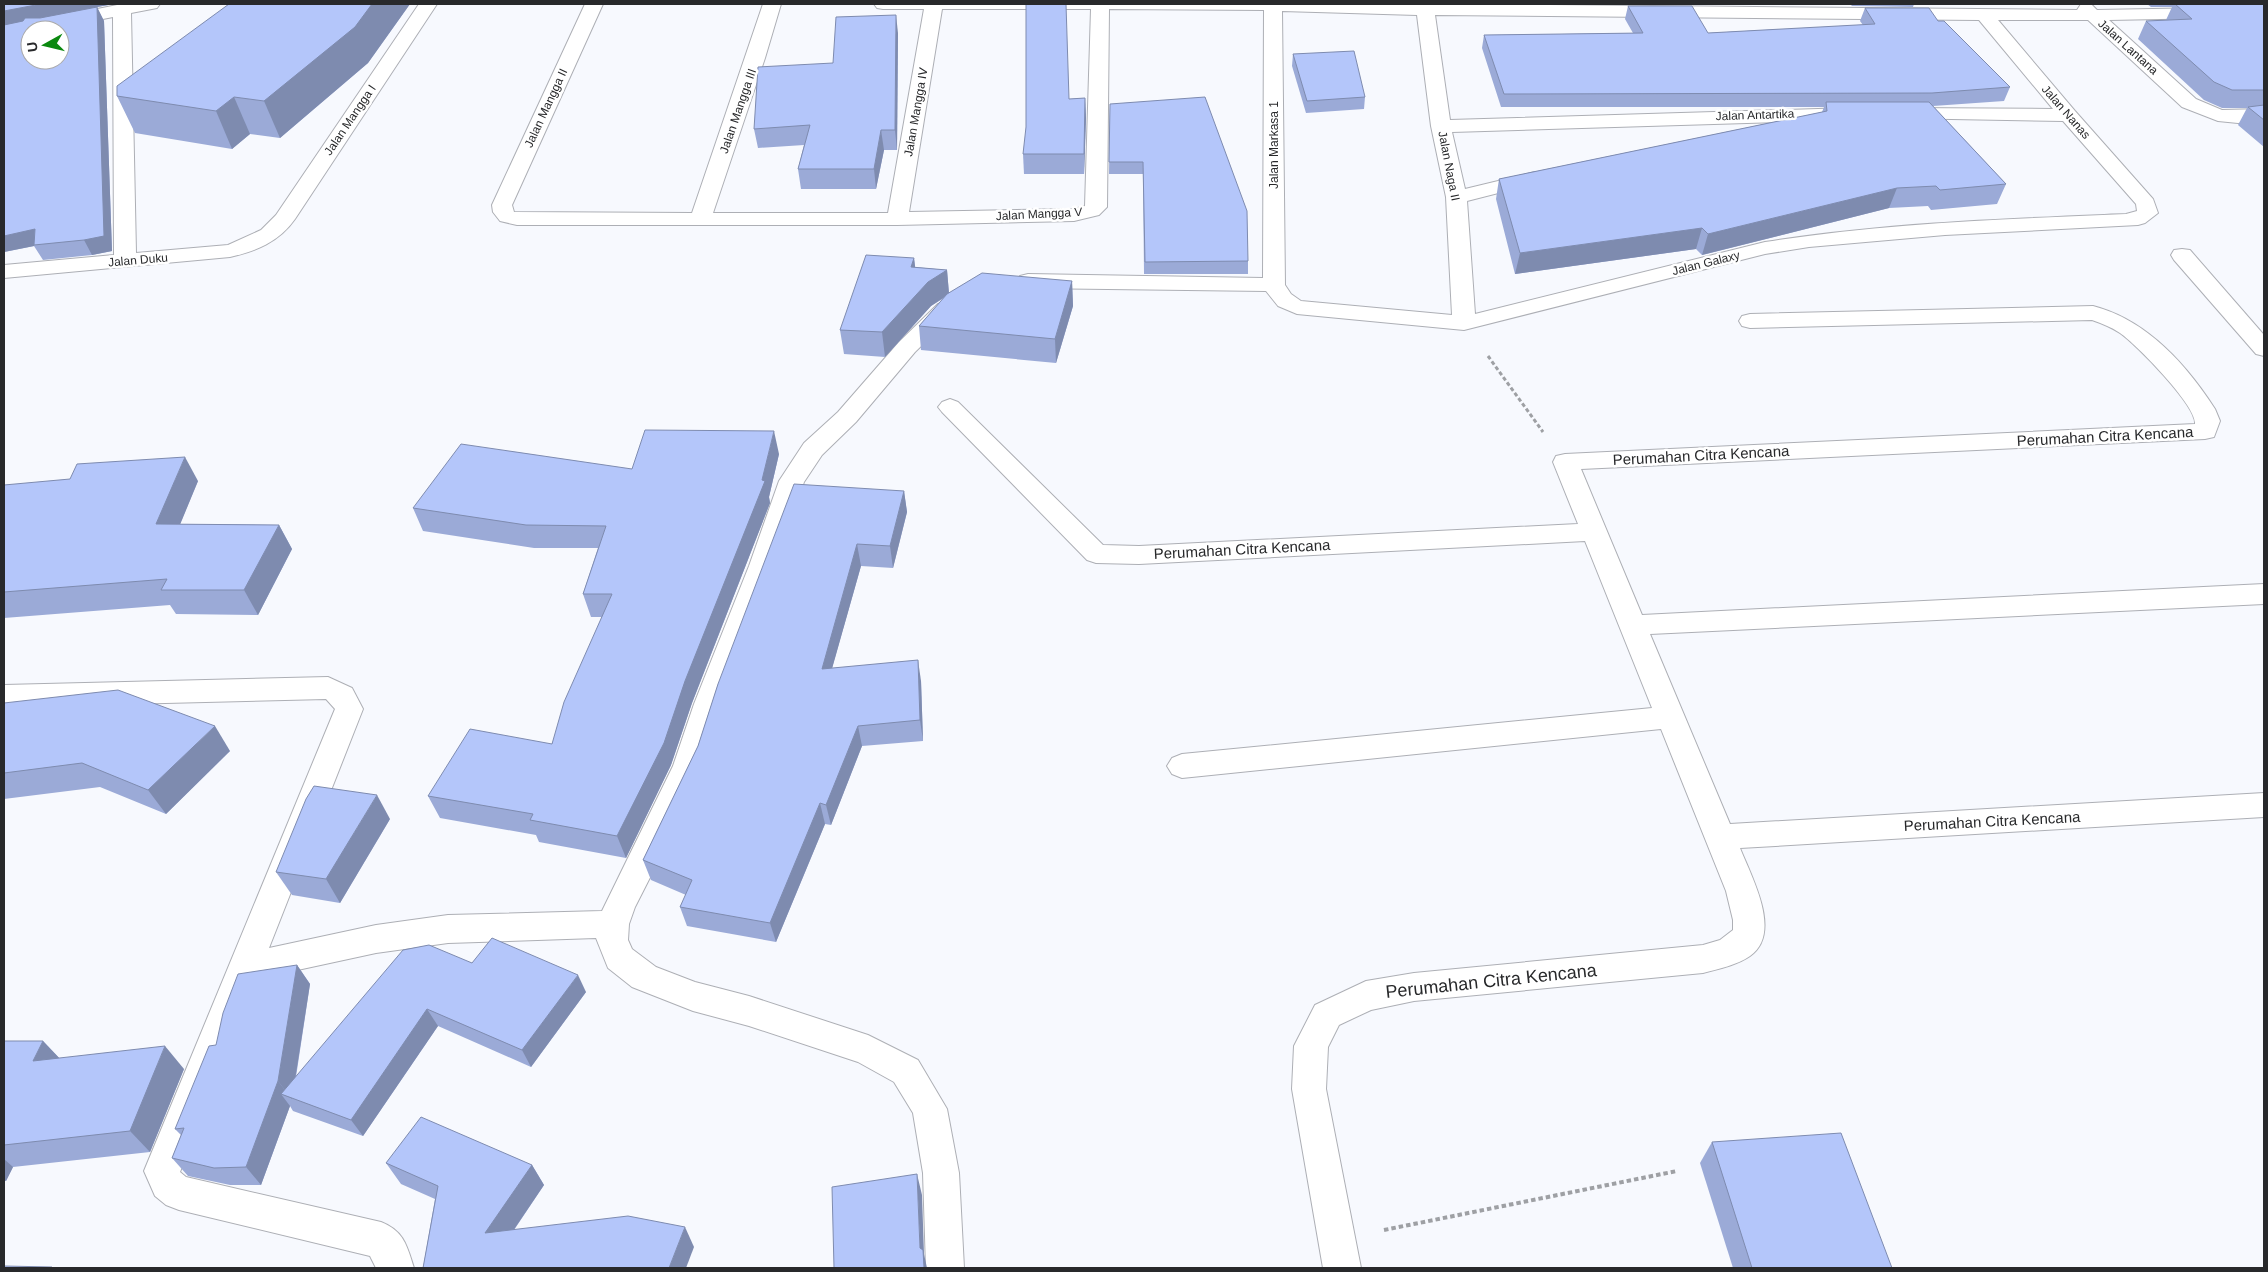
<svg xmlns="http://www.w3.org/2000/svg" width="2268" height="1272" viewBox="0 0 2268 1272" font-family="Arial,sans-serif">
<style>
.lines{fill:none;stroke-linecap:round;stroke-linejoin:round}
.street-casing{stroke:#adafb5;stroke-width:2}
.path-far1{stroke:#9ea0a4;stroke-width:3;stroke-dasharray:4 2.5;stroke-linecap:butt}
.path{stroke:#9ea0a4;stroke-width:4;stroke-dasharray:4.5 3;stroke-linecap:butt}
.street{fill:#fff;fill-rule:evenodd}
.wall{fill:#9baad7}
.shaded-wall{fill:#7e8baf}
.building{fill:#b4c6fa;stroke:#7e8baf;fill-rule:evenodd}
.labels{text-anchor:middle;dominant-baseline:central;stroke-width:5;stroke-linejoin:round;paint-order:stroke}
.far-street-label{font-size:12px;fill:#28292b;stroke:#fff}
.street-label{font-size:15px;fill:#28292b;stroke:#fff}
.near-street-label{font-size:18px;fill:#28292b;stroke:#fff}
</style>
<rect width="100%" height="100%" fill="#f7f9fe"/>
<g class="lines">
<g class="street-casing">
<g id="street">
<path d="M122 4H160L157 8 131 13 136 253 228 245 261 230 276 215 419 4H437L295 219C279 242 256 251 230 257L4 278V265L114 255 113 17 47 30H30V33L4 38V28Z"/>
<path d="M585 4H603L512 205 514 212 692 213 763 4H781L765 58 713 213H888L924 9H883L877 8 874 4H1433L2077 10 2081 4H2091L2097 10 2264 7V17L2109 20 2196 99 2222 110 2264 109V121L2238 123 2218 121 2182 107 2088 20H1998L2075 111 2153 199 2158 213 2145 223 2138 225 1945 235 1809 247 1765 254 1464 330 1297 314 1278 306 1266 291 1028 288 1020 286 1017 281 1020 276 1028 274 1263 278 1264 10 1109 9 1107 207 1099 215 1074 221 897 225H517L500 221 493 212 492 205ZM942 9H1091L1085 206 1074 209 909 212ZM1282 11 1417 15 1431 126 1446 197 1452 315 1301 301 1291 294 1285 285ZM1435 15 1979 20 2053 109 1903 108 1896 110 1893 114 1896 118 2063 121 2136 204 2137 211 2126 214C2005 219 1885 223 1765 242L1475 314 1467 201 1542 182 1545 178 1542 174 1535 172 1465 189 1452 132 1850 120 1857 118 1860 114 1857 110 1850 108 1450 120Z"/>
<path d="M2182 249 2190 250 2264 335V356L2256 354 2174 260 2171 255 2174 250Z"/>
<path d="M946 302 954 304 957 309 954 314 915 352 856 422 822 455 804 482 775 566 722 704 703 766 664 850 635 907 629 924 628 940 632 949 656 967 695 982 749 996 868 1035 918 1060 947 1109 959 1173 964 1268H926L923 1173 913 1113 894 1082 858 1062 749 1026 693 1011 632 987 608 968 596 938 448 943 376 953 256 979 180 1172 186 1177 381 1222C404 1231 407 1246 414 1268H376L370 1256 179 1210 166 1205 155 1196 144 1171 335 709 326 699 4 707V685L328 677 352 688 363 709 269 948 376 925 448 915 602 911 673 766 694 704 749 566 779 481 804 443 838 412 899 342 938 304Z"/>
<path d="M2093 306C2147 320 2186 364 2215 409L2220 421 2214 437 2205 439 1581 469 1642 615 2264 584V604L1650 634 1730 824 2264 793V817L1740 848C1751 876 1783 933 1750 956 1737 965 1718 969 1703 973L1414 1001 1371 1010 1339 1025 1328 1047 1326 1089 1361 1268H1323L1292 1089 1294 1046 1315 1005 1366 981 1414 973 1703 945 1720 940 1733 930V920L1726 891 1661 729 1182 778 1172 774 1167 766 1172 758 1182 754 1652 708 1585 541 1139 564 1096 563 1087 560 942 412 938 407 942 402 950 399 958 402 1103 545 1139 546 1578 524 1553 462 1556 456 1565 454 2195 424C2197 406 2136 344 2120 333 2111 327 2101 323 2092 320L1750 328 1742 326 1739 321 1742 316 1750 314Z"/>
</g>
</g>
<path class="path-far1" d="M1488 356 1543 432"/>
<path class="path" d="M1384 1230 1677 1171"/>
<use href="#street" class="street"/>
</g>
<g class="wall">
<path d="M4 4H114L97 7 104 21 112 251 92 255 43 260 34 246 4 252Z"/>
<path d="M229 4H410L368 63 280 138 250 134 232 149 135 133 117 96Z"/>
<path d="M1850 4H1914L1913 7 1852 6Z"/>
<path d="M2147 4H2264V147L2238 125 2247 108H2222L2204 100 2138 39 2146 21 2166 20 2172 7H2151Z"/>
<path d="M1628 6 1708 33 1863 25 1860 21 1865 8 1938 21 2010 87 2004 101 1933 106 2006 184 1997 204 1931 210 1928 206 1889 208 1702 255 1696 249 1515 274 1496 199 1499 179 1822 112 1824 107H1501L1482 48 1484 35 1633 33 1625 19Z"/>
<path d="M898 33 897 150H884L876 189H801L798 169 804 145 758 148 754 129 833 63Z"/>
<path d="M1293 54 1365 97 1364 109 1306 113 1292 66Z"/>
<path d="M1085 98 1086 118 1084 174H1024L1023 154 1069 99Z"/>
<path d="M1110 104 1248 261V274H1144L1143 174H1109Z"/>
<path d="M914 258 915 267 947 270 949 293 1072 281 1073 306 1056 363 921 350 919 326 944 298 931 306 885 357 844 354 840 330Z"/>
<path d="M779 454 769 497 770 503 692 703 671 765 626 858 539 842 536 835 440 818 428 796 552 744 602 617H591L583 594 598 548H534L423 531 413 508 632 469Z"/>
<path d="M198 481 180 524 279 525 292 549 258 615 176 614 170 605 4 618V485Z"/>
<path d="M904 491 907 512 893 568 861 566 832 668 921 681 923 741 862 746 831 825 825 824 776 942 687 926 680 907 686 895 651 880 643 860 698 746 718 684Z"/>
<path d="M4 703 230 751 166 814 100 787 4 799Z"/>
<path d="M390 819 340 903 292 895 276 872Z"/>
<path d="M472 963 586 992 531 1067 438 1026 363 1136 293 1111 290 1106 261 1185H230L188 1176 172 1158 181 1135 175 1129 216 1045 297 965 310 984 296 1077Z"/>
<path d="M4 1041H43L59 1058 184 1069 150 1152 13 1167 6 1181H4Z"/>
<path d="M1712 1142 1892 1268H1733L1700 1163Z"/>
<path d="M386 1163 532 1165 544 1185 514 1230 694 1247 423 1268 435 1199 401 1184Z"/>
</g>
<g class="shaded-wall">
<path d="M41 4H114L97 7 104 21 112 251 92 255 84 240 4 27V11Z"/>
<path d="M372 4H410L368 63 280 138 264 101Z"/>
<path d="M896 15 898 33 897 150 895 130Z"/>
<path d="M234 97 250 134 232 149 216 111Z"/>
<path d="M1085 98 1086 118 1084 174V154Z"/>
<path d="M881 130 884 150 876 189 874 169Z"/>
<path d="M1897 188 1889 208 1702 255 1708 234Z"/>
<path d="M1702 228 1696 249 1515 274 1520 253Z"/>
<path d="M35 229 34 246 4 252V236Z"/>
<path d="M914 258 917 282 911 267Z"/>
<path d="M947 270 949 294 931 306 885 357 882 332 928 282Z"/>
<path d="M1072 281 1073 306 1056 363 1055 339Z"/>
<path d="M774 431 779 454 769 497 770 503 692 703 671 765 626 858 617 836 685 681 762 480Z"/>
<path d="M185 457 198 481 170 549 156 524Z"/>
<path d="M904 491 907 512 893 568 890 546Z"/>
<path d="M279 525 292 549 258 615 244 590Z"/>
<path d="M857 544 861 566 826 690 822 669Z"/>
<path d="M918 660 921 681 923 741 920 720Z"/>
<path d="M215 726 230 751 166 814 148 790Z"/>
<path d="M858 726 862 746 831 825 826 805Z"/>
<path d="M377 795 390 819 340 903 326 879Z"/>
<path d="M820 803 825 824 776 942 770 923Z"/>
<path d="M297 965 310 984 292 1099 291 1098 278 1081Z"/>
<path d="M578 975 586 992 531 1067 522 1050Z"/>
<path d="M427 1009 438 1026 363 1136 351 1120Z"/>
<path d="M43 1041 64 1063 33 1061Z"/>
<path d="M165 1046 184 1069 150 1152 130 1131Z"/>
<path d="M278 1081 291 1098 281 1094 290 1106 261 1185 246 1167Z"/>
<path d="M4 1159 13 1167 6 1181 4 1179Z"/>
<path d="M532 1165 544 1185 498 1253 485 1233Z"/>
<path d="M917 1174 922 1195 924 1254 927 1268H924L920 1248Z"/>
<path d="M685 1227 694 1247 686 1268H669Z"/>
</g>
<g class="building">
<path d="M4 4H41L4 11Z"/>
<path d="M229 4H372L355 27 264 101 234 97 216 111 117 96V86Z"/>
<path d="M1026 4H1066L1069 99 1085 98 1084 154H1023L1026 127Z"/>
<path d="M2175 4H2264V90H2232L2214 82 2146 21 2192 19Z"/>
<path d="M1628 6H1692L1708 33 1875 24 1865 8H1929L1938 21H1944L2010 87 1932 93 1504 94 1484 35 1643 33Z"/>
<path d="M97 7 104 236 84 240 34 245 35 229 4 236V25L23 21 25 18H40ZM30 30H60V60H30Z"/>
<path d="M896 15 895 130H881L874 169H798L810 125 754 129 758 67 833 63 836 17Z"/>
<path d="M1354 51 1365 97 1307 101 1293 54Z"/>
<path d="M1205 97 1247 211 1248 261 1145 262 1143 162H1109L1110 104Z"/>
<path d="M1826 102H1929L2006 184 1940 190 1936 186 1897 188 1708 234 1702 228 1520 253 1499 179 1827 111Z"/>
<path d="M2264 105V120L2248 107Z"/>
<path d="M866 255 914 258 911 267 947 270 928 282 882 332 840 330Z"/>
<path d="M982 273 1072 281 1055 339 919 326 947 294Z"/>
<path d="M645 430 774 431 762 480 765 481 685 681 664 743 617 836 530 820 533 814 428 796 470 729 552 744 564 702 612 594H583L606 526 526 525 413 508 461 444 632 469Z"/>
<path d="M185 457 156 524 279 525 244 590H161L167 579 4 592V485L70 479 77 464Z"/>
<path d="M794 484 904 491 890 546 857 544 822 669 918 660 920 720 858 726 826 805 820 803 770 923 680 907 692 880 643 860 698 746 718 684Z"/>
<path d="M118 690 215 726 148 790 82 763 4 773V703Z"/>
<path d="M314 786 377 795 326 879 276 872 306 799Z"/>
<path d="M492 938 578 975 522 1050 427 1009 351 1120 281 1094 403 950 429 945 472 963Z"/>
<path d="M297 965 278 1081 246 1167 214 1168 172 1158 184 1128 175 1129 209 1046 216 1045 223 1013 238 974Z"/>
<path d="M4 1041H43L33 1061 165 1046 130 1131 4 1145Z"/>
<path d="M421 1117 532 1165 485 1233 628 1216 685 1227 669 1268H423L438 1186 386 1163Z"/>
<path d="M1841 1133 1892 1268H1752L1712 1142Z"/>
<path d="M917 1174 920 1248 923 1250 924 1268H834L832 1187Z"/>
<path d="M4 1266 52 1267 51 1268H4Z"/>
</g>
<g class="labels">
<g class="far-street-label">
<text transform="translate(2128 47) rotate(42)">Jalan Lantana</text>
<text transform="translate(546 108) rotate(-65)">Jalan Mangga II</text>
<text transform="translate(738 111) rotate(-71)">Jalan Mangga III</text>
<text transform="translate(916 112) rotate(-80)">Jalan Mangga IV</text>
<text transform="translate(2066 112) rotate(49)">Jalan Nanas</text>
<text transform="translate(1755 115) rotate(-2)">Jalan Antartika</text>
<text transform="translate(350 120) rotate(-56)">Jalan Mangga I</text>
<text transform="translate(1274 145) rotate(-90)">Jalan Markasa 1</text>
<text transform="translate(1449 166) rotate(79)">Jalan Naga II</text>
<text transform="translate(1039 214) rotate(-3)">Jalan Mangga V</text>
<text transform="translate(138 260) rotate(-5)">Jalan Duku</text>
<text transform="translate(1706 263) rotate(-14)">Jalan Galaxy</text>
</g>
<g class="street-label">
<text transform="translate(2105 436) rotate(-3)">Perumahan Citra Kencana</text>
<text transform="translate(1701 455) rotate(-3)">Perumahan Citra Kencana</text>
<text transform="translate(1242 549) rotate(-3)">Perumahan Citra Kencana</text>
<text transform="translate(1992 821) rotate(-3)">Perumahan Citra Kencana</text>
</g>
<g class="near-street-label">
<text transform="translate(1491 981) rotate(-6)">Perumahan Citra Kencana</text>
</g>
</g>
<rect width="2268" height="1272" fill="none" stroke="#28292b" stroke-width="10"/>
<g transform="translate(45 45) rotate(262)"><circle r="24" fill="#ffffff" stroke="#a9a9aa"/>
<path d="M0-4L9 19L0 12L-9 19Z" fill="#0b890f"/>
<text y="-8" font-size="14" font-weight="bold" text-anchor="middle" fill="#28292b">U</text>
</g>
</svg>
